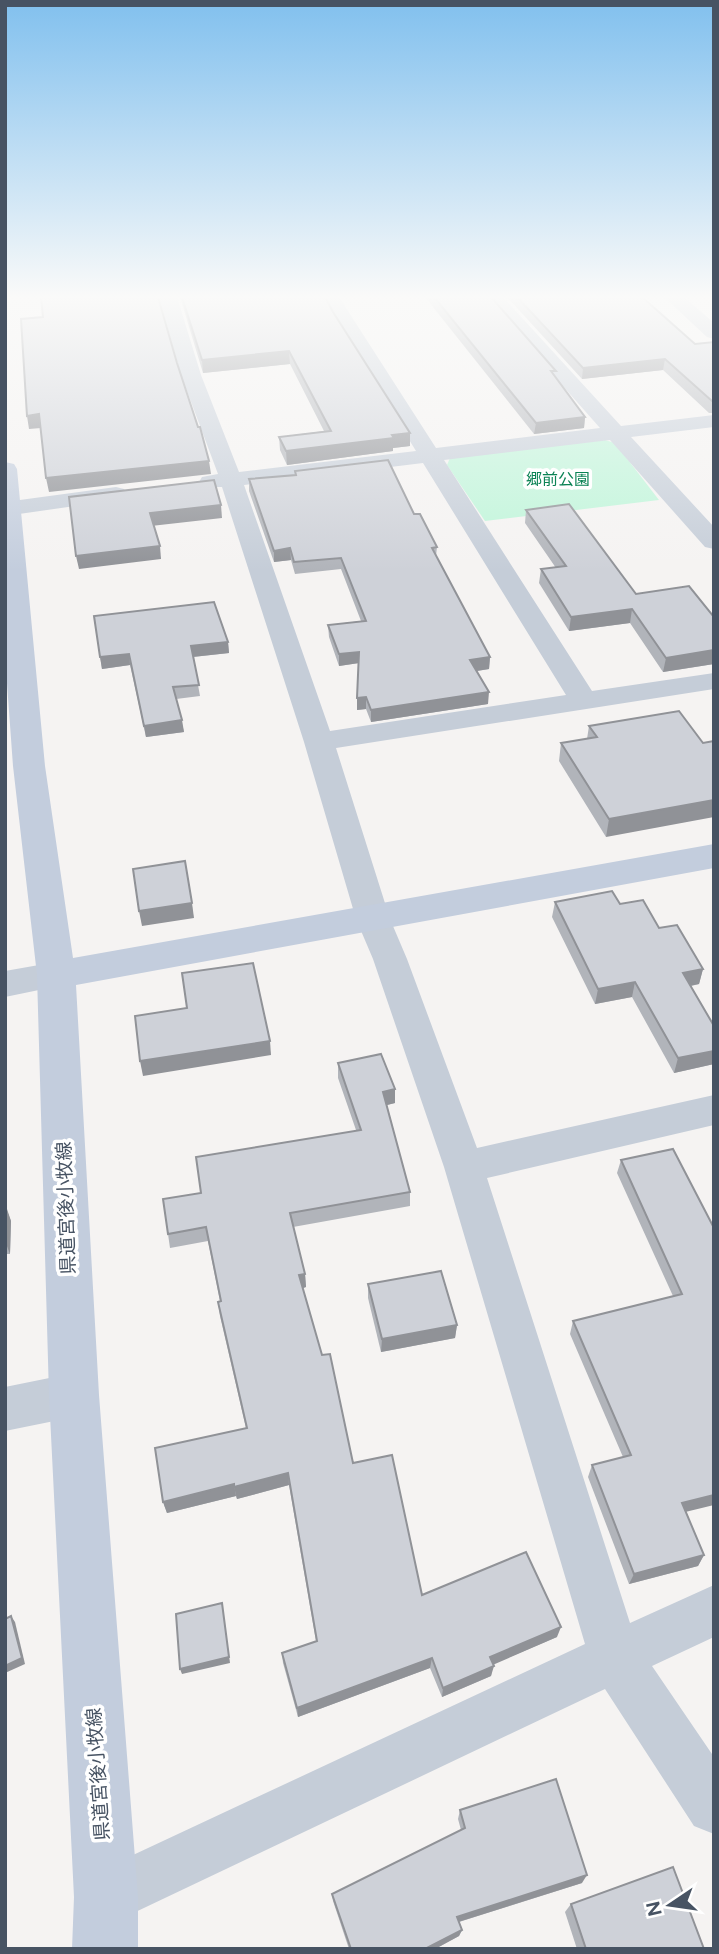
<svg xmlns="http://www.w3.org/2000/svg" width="719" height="1954" viewBox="0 0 719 1954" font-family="Figtree,'Noto Sans JP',sans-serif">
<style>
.green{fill:#bef5d9}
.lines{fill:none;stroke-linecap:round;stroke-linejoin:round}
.street{fill:#c5cdd8;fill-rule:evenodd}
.secondary{fill:#c3cddd;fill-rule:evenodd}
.wall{fill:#b1b4ba}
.shaded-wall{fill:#909297}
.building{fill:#ced1d8;stroke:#909297;stroke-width:2}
.labels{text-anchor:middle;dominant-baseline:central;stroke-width:7;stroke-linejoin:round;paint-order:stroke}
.far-park-label{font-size:16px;fill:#0c8355;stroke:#fff}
.street-label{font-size:19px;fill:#475363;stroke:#fff}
</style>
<rect width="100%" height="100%" fill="#f5f3f2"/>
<path class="green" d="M605 440 615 443 659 500 485 521 447 465 450 458Z"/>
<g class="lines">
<g class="street">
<path d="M159 297H177L201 375 239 472 416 451 321 297H339L436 448 600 428 484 297H503L621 426 714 415V427L631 437 714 527V549L705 547 610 440 444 460 592 691 714 673V689L336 748 390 919 407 959 477 1148 714 1095V1125L487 1178 630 1623 714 1585V1637L652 1666 714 1757V1834L694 1826 605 1689 106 1926 86 1917 77 1897 86 1877 585 1644 444 1167 373 959 356 919 304 742 222 487H202L199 482 202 477 218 474 181 375ZM423 463 566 695 330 731 244 485Z"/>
<path d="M664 297H684L714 323V339L707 337Z"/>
<path d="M116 487 124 489 127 494 124 499 5 516V502Z"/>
<path d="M56 962 68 966 73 975 68 984 5 997V971Z"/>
<path d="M74 1373 90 1380 97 1395 90 1410 74 1417 5 1431V1387Z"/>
</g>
<path class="secondary" d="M5 462 14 464 17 469 45 766 73 958 714 844V868L76 985 99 1395 138 1897V1949H72L74 1897 49 1395 37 975 13 766 5 656Z"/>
</g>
<g class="wall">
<path d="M180 297H325L333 312 410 433V446L393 448V451L287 465 280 450 279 437 324 431 290 364 203 373Z"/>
<path d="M425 297H491L556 377 585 417 584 428 534 434Z"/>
<path d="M507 297H642L695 344 714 342V413H709L663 370 582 379Z"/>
<path d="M295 471 414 514 437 547 436 556 490 657 489 669 477 671 488 704 371 722 366 709 357 710 359 663 339 666 329 637 328 625 361 621 341 569 295 574 291 560 274 562 249 491V479L295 475Z"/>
<path d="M526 510 636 594 714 617V664L663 672 630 623 569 631 539 583 541 569 556 568 525 523Z"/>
<path d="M94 616 228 642 229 653 193 657 200 696 176 699 184 732 146 737 130 665 102 669Z"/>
<path d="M679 711 606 837 559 761 561 743 587 739 589 726Z"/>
<path d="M555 902 620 904 659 928 703 969 699 984 691 986 714 1026V1064L674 1073 632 997 595 1004 552 917Z"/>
<path d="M338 1063 395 1089V1103L387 1105 410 1192V1206L293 1227 305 1274 306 1287 303 1288 353 1463 422 1595 557 1637 493 1664 491 1676 442 1697 430 1668 298 1717 283 1663 282 1653 316 1641 289 1485 237 1499 236 1496 167 1513 163 1502 246 1428 220 1316 218 1302 220 1301 208 1241 170 1248 168 1234 201 1193 356 1130 338 1078Z"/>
<path d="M621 1160 714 1228 685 1512 704 1555 698 1566 629 1584 588 1477 592 1465 623 1457 570 1334 573 1321 673 1296 617 1173Z"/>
<path d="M5 1206 11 1221 10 1254H5Z"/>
<path d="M368 1284 457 1325 455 1338 381 1352 368 1298Z"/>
<path d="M460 1810 582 1883 459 1922 462 1930 459 1936 435 1949H349L333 1901 332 1894 461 1830 458 1819Z"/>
<path d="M571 1904 704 1949H577L565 1912Z"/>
</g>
<g class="shaded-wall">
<path d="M289 351 290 364 203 373 202 360Z"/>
<path d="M665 359 663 370 582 379 583 368Z"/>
<path d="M39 414 41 428 29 429 27 416Z"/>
<path d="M585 417 584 428 534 434 536 423Z"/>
<path d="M410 433V446L393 448V451L287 465 286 451 392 435Z"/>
<path d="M209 461 211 474 49 492 46 478Z"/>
<path d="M221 505 222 518 151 526 150 513Z"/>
<path d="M160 546 161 559 79 569 76 556Z"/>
<path d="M290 548 291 560 274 562V551Z"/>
<path d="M632 609 630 623 569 631 571 617Z"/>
<path d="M228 642 229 653 192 657 191 646Z"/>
<path d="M714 650V664L663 672 666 658Z"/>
<path d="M359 652V663L339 666V654Z"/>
<path d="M129 654 130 665 102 669 100 657Z"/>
<path d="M490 657 489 669 470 672V660Z"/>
<path d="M489 692 488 704 371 722V710Z"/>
<path d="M366 697V709L357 710V698Z"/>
<path d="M182 720 184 732 146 737 144 726Z"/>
<path d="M714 800V817L606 837 609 819Z"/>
<path d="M192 903 194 918 142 926 139 911Z"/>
<path d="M703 969 699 984 679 988 683 973Z"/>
<path d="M635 982 632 997 595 1004 598 989Z"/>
<path d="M270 1041 271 1055 143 1076 140 1061Z"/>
<path d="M714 1051V1064L674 1073 678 1058Z"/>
<path d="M395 1089V1103L383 1106V1092Z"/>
<path d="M6 1206 11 1221 10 1254 5 1241Z"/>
<path d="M305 1274 306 1287 300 1289 299 1275Z"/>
<path d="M457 1325 455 1338 381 1352 382 1339Z"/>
<path d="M288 1473 289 1485 237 1499 234 1487Z"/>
<path d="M234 1484 236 1496 167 1513 163 1502Z"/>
<path d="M714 1495V1505L677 1514 682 1503Z"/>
<path d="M704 1555 698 1566 629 1584 634 1574Z"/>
<path d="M222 1603 230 1663 182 1674 180 1669Z"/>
<path d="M11 1616 15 1622 25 1664 5 1673Z"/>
<path d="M561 1627 557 1637 488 1667 490 1657Z"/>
<path d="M432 1658 430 1668 298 1717 297 1708Z"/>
<path d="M494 1666 491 1676 442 1697 443 1688Z"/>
<path d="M587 1875 582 1883 455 1923 457 1917Z"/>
<path d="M462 1930 459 1936 435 1949H425Z"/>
</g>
<g class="building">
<path d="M41 297H158L177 363 198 427H200L209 461 46 478 39 414 27 416 21 319 43 317Z"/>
<path d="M182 297H325L333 312 410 433 392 435 394 438 286 451 279 437 331 431 289 351 202 360Z"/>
<path d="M434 297H491L556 371H551L585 417 536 423Z"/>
<path d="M517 297H642L695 344 714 342V401H712L665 359 583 368Z"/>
<path d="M388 460 414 514H420L437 547 432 548 490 657 470 660 489 692 371 710 366 697 357 698 359 652 339 654 328 625 366 621 341 558 294 562 290 548 274 551 249 479 296 475 295 471Z"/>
<path d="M214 480 221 505 150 513 160 546 76 556 69 497Z"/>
<path d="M569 504 636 594 689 586 714 617V650L666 658 632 609 571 617 541 569 566 566 526 510Z"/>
<path d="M214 602 228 642 191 646 199 685 173 687 182 720 144 726 129 654 100 657 94 616Z"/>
<path d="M679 711 703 743 714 741V800L609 819 561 743 597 737 589 726Z"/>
<path d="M185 861 192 903 139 911 133 869Z"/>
<path d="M612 891 620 904 643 900 659 928 677 925 703 969 683 973 714 1026V1051L678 1058 635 982 598 989 555 902Z"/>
<path d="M253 963 270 1041 140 1061 135 1016 187 1008 182 973Z"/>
<path d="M381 1054 395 1089 383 1092 410 1192 290 1213 305 1274 299 1275 322 1355 330 1354 353 1463 392 1455 422 1595 526 1552 561 1627 490 1657 494 1666 443 1688 432 1658 297 1708 282 1653 317 1641 288 1473 234 1487V1484L163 1502 155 1448 247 1428 218 1302 221 1301 206 1227 168 1234 163 1199 201 1193 196 1157 361 1130 338 1063Z"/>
<path d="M673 1149 714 1228V1495L682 1503 704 1555 634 1574 592 1465 631 1455 573 1321 682 1294 621 1160Z"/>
<path d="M441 1271 457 1325 382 1339 368 1284Z"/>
<path d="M222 1603 229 1657 180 1669 176 1614Z"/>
<path d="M11 1616 22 1658 5 1666V1619Z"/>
<path d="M556 1779 587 1875 457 1917 462 1930 425 1949H351L332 1894 465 1828 460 1810Z"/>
<path d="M673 1867 704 1949H586L571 1904Z"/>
</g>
<linearGradient id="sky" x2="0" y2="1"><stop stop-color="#81c0ee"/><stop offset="0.52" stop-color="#fafaf9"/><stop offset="1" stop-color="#fafaf9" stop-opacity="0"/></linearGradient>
<rect width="719" height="571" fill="url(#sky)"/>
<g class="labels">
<g class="far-park-label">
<text x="558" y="479">郷前公園</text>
</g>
<g class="street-label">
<text transform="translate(66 1208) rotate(-92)">県道宮後小牧線</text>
<text transform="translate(98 1774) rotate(-94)">県道宮後小牧線</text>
</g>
</g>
<rect width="719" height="1954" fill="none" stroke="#475363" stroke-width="14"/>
<g transform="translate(670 1905) rotate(257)" stroke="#ffffff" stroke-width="5" paint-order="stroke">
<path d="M0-5L12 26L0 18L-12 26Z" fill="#475363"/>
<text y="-10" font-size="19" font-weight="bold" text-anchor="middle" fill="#475363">N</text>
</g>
</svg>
